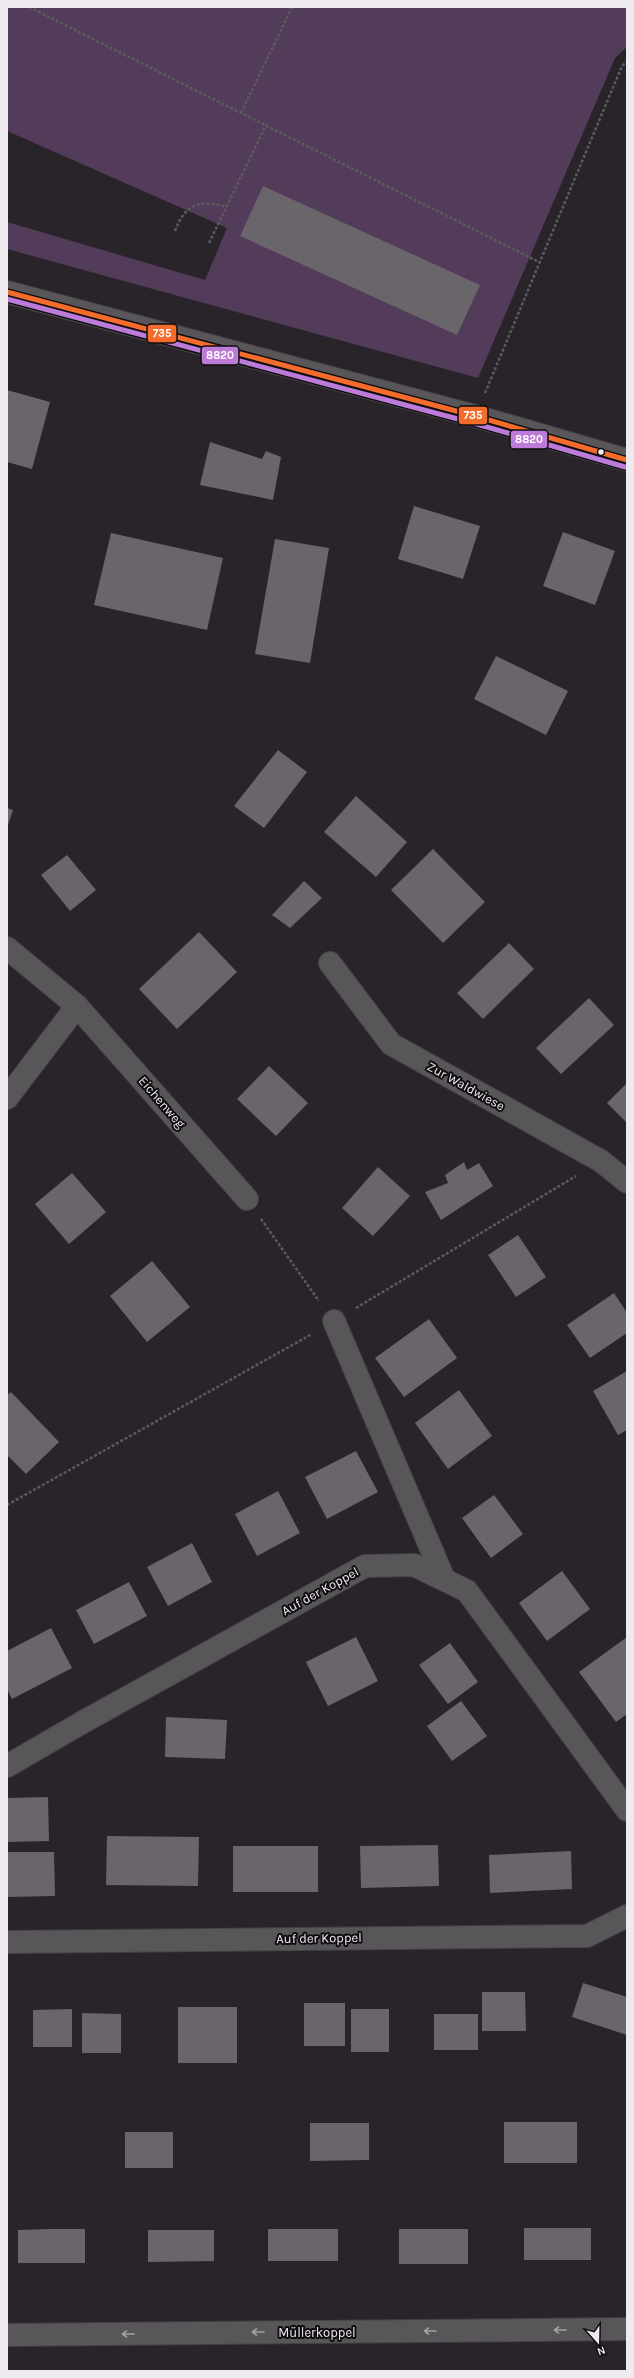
<svg xmlns="http://www.w3.org/2000/svg" width="634" height="2378" viewBox="0 0 634 2378" font-family="Karla,sans-serif">
<style>
.green{fill:#533c59}
.building{fill:#69656a}
.lines{fill:none;stroke-linecap:round;stroke-linejoin:round}
.minor-casing{stroke:#454246;stroke-width:24}
.path{stroke:#5c5a5c;stroke-width:2.5;stroke-dasharray:3 2;stroke-linecap:butt}
.minor{stroke:#585659;stroke-width:22}
.bus-1-casing{stroke:#100d11;stroke-width:8}
.bus-2-casing{stroke:#100d11;stroke-width:8}
.bus-1{stroke:#f36c2b;stroke-width:5}
.bus-2{stroke:#bd7bd9;stroke-width:5}
.oneway{stroke:#a3a0a4}
.bus-dot{fill:#eeeaef;stroke:#100d11;stroke-width:1.5}
.labels{text-anchor:middle;dominant-baseline:central;stroke-width:4;stroke-linejoin:round;paint-order:stroke}
.street-label{font-size:13px;fill:#eeeaef;stroke:#100d11}
.line-badge{stroke:#100d11;stroke-width:1.5}
.badge-label{font-size:11px;text-anchor:middle;font-weight:bold;fill:#fff}
</style>
<rect width="100%" height="100%" fill="#282429"/>
<path class="green" d="M7 7H627V47L615 58 478 378 7 249V222L205 280 227 228 7 131Z"/>
<g class="building">
<path d="M263 186 480 285 457 335 240 236Z"/>
<path d="M7 390 50 402 32 469 7 462Z"/>
<path d="M210 442 262 459 266 451 281 457 273 500 200 485Z"/>
<path d="M414 506 480 526 463 579 398 559Z"/>
<path d="M563 532 615 551 595 605 543 586Z"/>
<path d="M111 533 223 558 207 630 94 605Z"/>
<path d="M275 539 329 548 310 663 255 654Z"/>
<path d="M496 656 568 691 546 735 474 699Z"/>
<path d="M278 750 307 772 264 828 234 806Z"/>
<path d="M356 796 407 842 376 877 324 832Z"/>
<path d="M7 808 13 810 7 828Z"/>
<path d="M433 849 485 902 443 943 391 890Z"/>
<path d="M67 855 96 890 70 911 41 875Z"/>
<path d="M304 881 322 898 290 928 272 915Z"/>
<path d="M199 932 237 972 177 1029 139 989Z"/>
<path d="M509 943 534 969 483 1019 457 993Z"/>
<path d="M589 998 614 1025 561 1074 536 1048Z"/>
<path d="M269 1066 308 1103 276 1136 237 1099Z"/>
<path d="M627 1083V1123L607 1103Z"/>
<path d="M464 1162 467 1170 479 1163 493 1186 441 1220 425 1192 448 1183 445 1175Z"/>
<path d="M378 1167 410 1196 373 1236 342 1208Z"/>
<path d="M72 1173 106 1212 69 1244 35 1204Z"/>
<path d="M518 1235 546 1277 516 1297 488 1255Z"/>
<path d="M152 1261 190 1307 147 1342 110 1296Z"/>
<path d="M614 1293 627 1313V1333L590 1358 567 1325Z"/>
<path d="M429 1319 457 1358 404 1397 375 1358Z"/>
<path d="M627 1371V1430L618 1435 593 1391Z"/>
<path d="M459 1390 492 1436 448 1469 415 1423Z"/>
<path d="M11 1392 59 1442 26 1474 7 1455V1395Z"/>
<path d="M356 1451 378 1492 327 1519 305 1477Z"/>
<path d="M278 1491 300 1533 257 1556 235 1514Z"/>
<path d="M494 1495 523 1534 491 1558 462 1518Z"/>
<path d="M192 1543 212 1582 168 1606 147 1567Z"/>
<path d="M562 1571 590 1609 547 1641 519 1603Z"/>
<path d="M129 1582 147 1616 94 1644 76 1610Z"/>
<path d="M51 1628 72 1668 12 1699 7 1689V1651Z"/>
<path d="M356 1637 378 1681 328 1706 306 1662Z"/>
<path d="M627 1637V1714L616 1722 579 1672Z"/>
<path d="M450 1643 478 1682 448 1704 419 1665Z"/>
<path d="M461 1701 487 1736 452 1761 427 1726Z"/>
<path d="M166 1717 227 1720 225 1759 165 1757Z"/>
<path d="M48 1797 49 1841 7 1842V1798Z"/>
<path d="M107 1836 199 1837 198 1886 106 1885Z"/>
<path d="M438 1845 439 1886 361 1888 360 1846Z"/>
<rect x="233" y="1846" width="85" height="46"/>
<path d="M571 1851 572 1889 490 1893 489 1855Z"/>
<path d="M7 1852H54L55 1896 7 1897Z"/>
<path d="M583 1983 627 1997V2035L572 2017Z"/>
<path d="M482 1992H525L526 2031H482Z"/>
<rect x="304" y="2003" width="41" height="43"/>
<rect x="178" y="2007" width="59" height="56"/>
<path d="M72 2009V2047H33V2010Z"/>
<rect x="351" y="2009" width="38" height="43"/>
<path d="M82 2013 121 2014V2053H82Z"/>
<rect x="434" y="2014" width="44" height="36"/>
<rect x="504" y="2122" width="73" height="41"/>
<path d="M310 2123H369V2160L310 2161Z"/>
<rect x="125" y="2132" width="48" height="36"/>
<rect x="524" y="2228" width="67" height="32"/>
<path d="M51 2229H85V2263H18V2230Z"/>
<rect x="268" y="2229" width="70" height="32"/>
<rect x="399" y="2229" width="69" height="35"/>
<path d="M148 2230H214V2261L148 2262Z"/>
</g>
<g class="lines">
<g class="minor-casing">
<g id="minor">
<path d="M7 292 475 416 627 460"/>
<path d="M7 948 77 1006 247 1199"/>
<path d="M330 963 391 1044 601 1161 627 1182"/>
<path d="M7 1098 77 1006"/>
<path d="M334 1321 444 1579"/>
<path d="M7 1766 83 1722 365 1566 414 1565 467 1591 627 1810"/>
<path d="M7 1942 587 1936 627 1916"/>
<path d="M7 2335 627 2329"/>
</g>
</g>
<g class="path">
<path d="M29 7 539 262"/>
<path d="M241 113 292 7"/>
<path d="M175 231C185 204 200 199 227 207"/>
<path d="M209 243 266 125"/>
<path d="M485 393 622 66 627 61"/>
<path d="M261 1219 319 1301"/>
<path d="M356 1308 576 1176"/>
<path d="M7 1505 312 1334"/>
</g>
<use href="#minor" class="minor"/>
<g class="bus-1-casing">
<path id="bus-1" d="M7 292 475 416 627 460"/>
</g>
<g class="bus-2-casing">
<path id="bus-2" d="M7 299 473 423 625 467"/>
</g>
<use href="#bus-1" class="bus-1"/>
<use href="#bus-2" class="bus-2"/>
</g>
<defs><path id="oneway-shaft" d="M-6 0H5M1.5-3L5.5 0L1.5 3" fill="none" stroke-width="1.6" stroke-linecap="round" stroke-linejoin="round"/></defs>
<g class="oneway">
<use href="#oneway-shaft" transform="translate(560 2330) rotate(180)"/>
<use href="#oneway-shaft" transform="translate(430 2331) rotate(180)"/>
<use href="#oneway-shaft" transform="translate(258 2332) rotate(180)"/>
<use href="#oneway-shaft" transform="translate(128 2334) rotate(180)"/>
</g>
<circle class="bus-dot" cx="601" cy="452" r="3.5"/>
<g class="labels">
<g class="street-label">
<text transform="translate(466 1086) rotate(29)">Zur Waldwiese</text>
<text transform="translate(162 1102) rotate(49)">Eichenweg</text>
<text transform="translate(320 1591) rotate(-29)">Auf der Koppel</text>
<text transform="translate(319 1938) rotate(-1)">Auf der Koppel</text>
<text x="317" y="2332">Müllerkoppel</text>
</g>
</g>
<g class="line-badge">
<rect x="147" y="324" width="30" height="19" rx="4" fill="#f36c2b"/>
<rect x="201" y="346" width="38" height="19" rx="4" fill="#bd7bd9"/>
<rect x="458" y="406" width="30" height="19" rx="4" fill="#f36c2b"/>
<rect x="510" y="430" width="38" height="19" rx="4" fill="#bd7bd9"/>
</g>
<g class="badge-label">
<text x="162" y="337">735</text>
<text x="220" y="359">8820</text>
<text x="473" y="419">735</text>
<text x="529" y="443">8820</text>
</g>
<rect width="634" height="2378" fill="none" stroke="#eeeaef" stroke-width="16"/>
<g transform="translate(598 2342) rotate(160)" stroke="#100d11" stroke-width="3" paint-order="stroke">
<path d="M0-3L7 15L0 10L-7 15Z" fill="#eeeaef"/>
<text y="-6" font-size="11" font-weight="bold" text-anchor="middle" fill="#eeeaef">N</text>
</g>
</svg>
